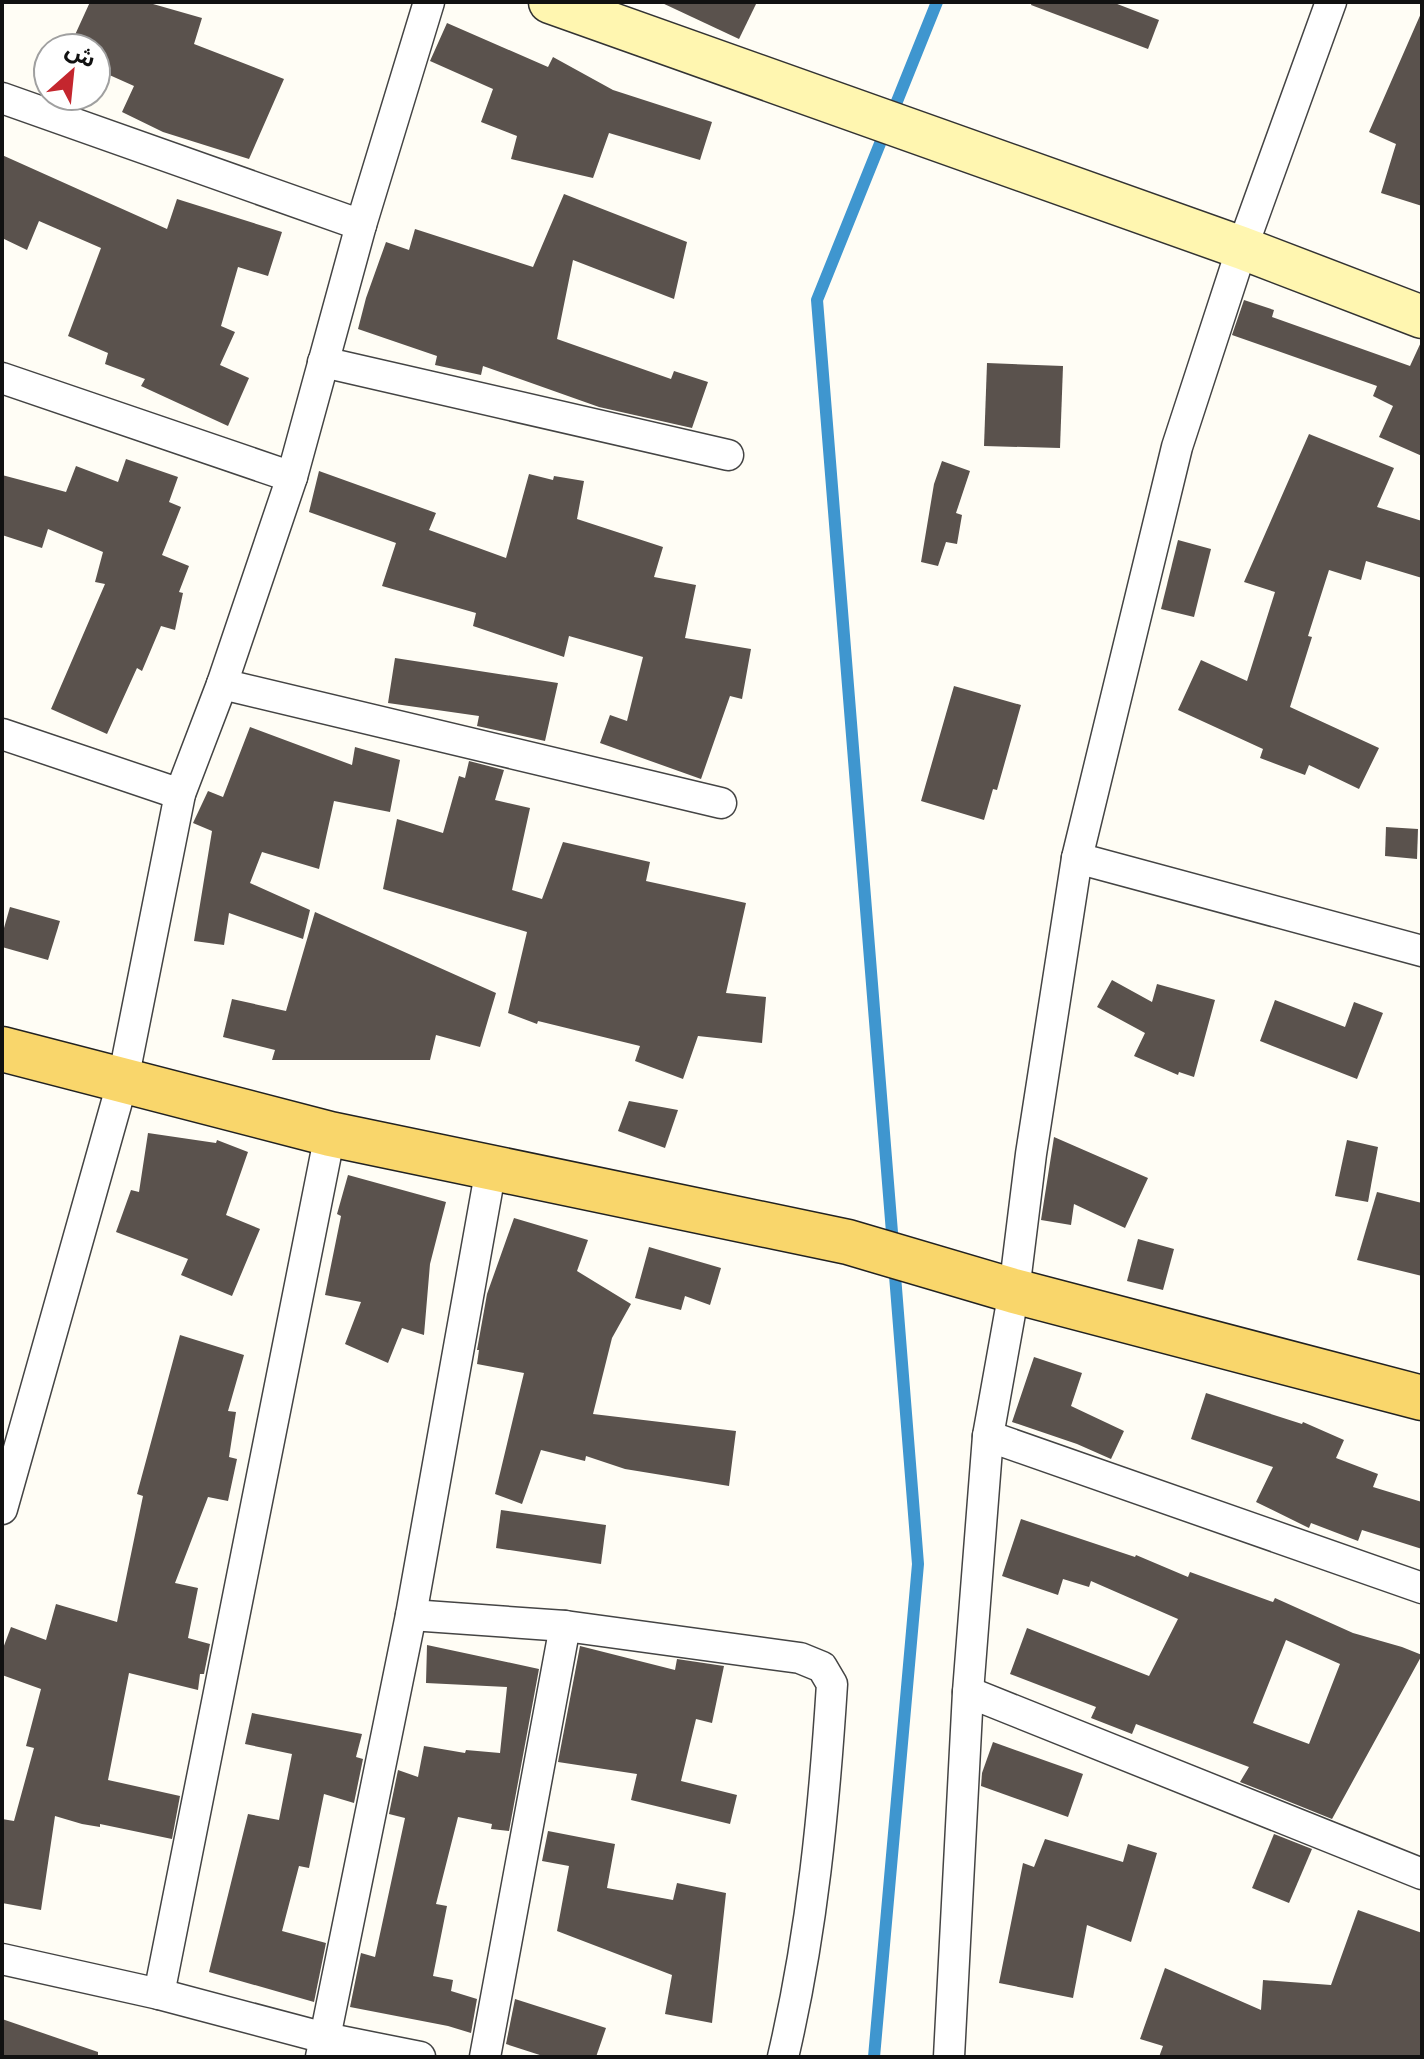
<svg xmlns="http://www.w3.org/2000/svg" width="1424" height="2059" viewBox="0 0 1424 2059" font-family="'Roboto Serif','Noto Sans Arabic',serif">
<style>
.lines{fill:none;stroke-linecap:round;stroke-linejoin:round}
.stream{stroke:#3f96cf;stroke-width:12}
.building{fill:#5a524d;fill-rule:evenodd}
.street-casing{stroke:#444;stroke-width:33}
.secondary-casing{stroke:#333;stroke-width:45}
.primary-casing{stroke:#222;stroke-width:47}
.street{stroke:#fff;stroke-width:30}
.secondary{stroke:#fff6b0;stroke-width:42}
.primary{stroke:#f9d66b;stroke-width:44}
</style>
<rect width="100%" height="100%" fill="#fffdf5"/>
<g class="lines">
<g class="stream">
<path d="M893 1245 817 300 937 2"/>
<path d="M874 2057 918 1564 894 1263"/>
</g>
</g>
<g class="building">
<path d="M90 2H146L202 18 194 44 284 79 249 159 163 132 122 112 134 86 96 69V48H69Z"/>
<path d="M660 2H757L739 39Z"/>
<path d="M1032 2H1112L1159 20 1148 49 1031 5Z"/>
<path d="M1422 11V206L1381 193 1396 144 1369 132Z"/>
<path d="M447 23 548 67 553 57 613 90 712 122 700 160 609 133 593 178 511 159 517 136 481 122 493 89 430 61Z"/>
<path d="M2 155 167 229 177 199 282 232 268 276 238 267 221 326 235 332 220 365 249 378 228 426 141 386 145 379 105 364 108 353 68 336 101 248 39 221 27 250 2 238Z"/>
<path d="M564 194 687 242 674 299 573 260 557 339 671 379 674 371 708 382 692 428 599 407 483 366 481 375 435 365 437 356 358 329 366 298 386 242 409 250 415 229 533 267Z"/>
<path d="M1244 300 1274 310 1272 317 1410 366 1422 340V456L1379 437 1393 406 1373 396 1377 386 1232 335Z"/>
<path d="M987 363 1063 366 1060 448 984 446Z"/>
<path d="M1309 434 1394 468 1377 507 1422 521V578L1366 561 1361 580 1329 570 1308 636 1312 637 1290 707 1379 748 1359 789 1309 765 1305 775 1260 758 1263 749 1178 710 1201 660 1247 681 1275 592 1244 582Z"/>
<path d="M126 459 178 477 169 502 181 507 162 555 189 566 179 592 183 593 175 630 161 626 142 671 137 668 107 734 51 709 105 584 95 582 103 552 48 529 42 548 2 535V475L66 492 76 466 118 482Z"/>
<path d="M942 461 970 471 956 513 962 515 957 544 946 542 938 566 921 562 934 484Z"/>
<path d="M319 471 436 513 429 530 506 558 529 474 553 480 554 476 584 481 577 519 663 547 654 577 696 585 685 638 751 649 742 699 730 696 701 779 600 743 610 715 627 721 643 657 569 636 564 657 473 626 476 613 382 586 396 543 309 512Z"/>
<path d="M1178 540 1211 549 1194 617 1161 609Z"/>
<path d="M395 658 558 683 545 741 477 726 479 716 388 703Z"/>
<path d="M954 686 1021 705 997 790 993 789 984 820 921 801Z"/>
<path d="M250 727 352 765 355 747 400 760 390 812 334 801 319 869 262 852 250 883 310 910 303 939 229 913 224 945 194 941 212 831 193 823 208 791 223 797Z"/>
<path d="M469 761 504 770 495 800 530 808 512 890 542 899 563 842 650 862 646 881 746 903 726 993 766 997 762 1043 698 1036 683 1079 635 1061 640 1046 538 1021 537 1024 508 1013 527 932 383 889 397 819 443 833 459 776 465 778Z"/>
<path d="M1386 827 1418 829 1417 859 1385 856Z"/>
<path d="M10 907 60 921 48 960 2 947V935Z"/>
<path d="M315 912 496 993 480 1047 436 1035 430 1060H272L275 1050 223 1037 232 999 286 1011Z"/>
<path d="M1112 980 1152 1002 1157 984 1215 1000 1194 1077 1179 1072 1178 1075 1134 1056 1145 1033 1097 1007Z"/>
<path d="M1275 1000 1345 1027 1354 1002 1383 1013 1357 1079 1260 1041Z"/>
<path d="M629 1101 678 1110 665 1148 618 1131Z"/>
<path d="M148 1133 216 1143 217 1140 248 1152 226 1215 260 1229 232 1296 181 1275 188 1259 116 1232 131 1190 139 1192Z"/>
<path d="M1054 1137 1148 1178 1125 1228 1074 1204 1071 1225 1041 1220Z"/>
<path d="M1347 1140 1378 1147 1368 1202 1335 1196Z"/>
<path d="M348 1175 446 1202 430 1264 424 1335 402 1328 388 1363 345 1344 361 1302 325 1295 341 1216 337 1214Z"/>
<path d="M1377 1192 1422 1203V1276L1357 1260Z"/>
<path d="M514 1218 588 1240 577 1271 631 1304 612 1338 593 1414 736 1431 729 1486 625 1469 586 1456 585 1461 541 1450 522 1504 495 1494 524 1373 477 1364 479 1350H477L487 1294Z"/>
<path d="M1138 1239 1174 1249 1163 1290 1127 1281Z"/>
<path d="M649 1247 721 1268 710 1305 685 1296 681 1310 635 1298Z"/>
<path d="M180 1335 244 1355 228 1411 236 1412 229 1457 237 1459 228 1501 208 1497 175 1583 198 1588 188 1638 210 1644 204 1674H200L198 1690 129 1673 108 1780 180 1796 172 1839 100 1824V1827L82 1824 55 1816 41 1910 2 1903V1819L14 1821 34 1748 26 1746 41 1689 2 1675V1651L11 1627 46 1640 56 1604 117 1622 143 1496 137 1494Z"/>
<path d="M1034 1357 1082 1373 1071 1406 1124 1431 1111 1459 1077 1444 1012 1422Z"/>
<path d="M1206 1393 1302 1424 1303 1422 1344 1440 1336 1458 1378 1474 1373 1487 1422 1502V1549L1362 1530 1358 1541 1311 1523 1309 1528 1256 1502 1273 1467 1191 1439Z"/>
<path d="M501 1510 606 1525 601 1564 496 1548Z"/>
<path d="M1021 1519 1135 1557 1136 1555 1188 1577 1190 1572 1273 1602 1275 1598 1353 1633 1402 1647 1422 1655 1332 1819 1240 1782 1249 1767 1136 1724 1132 1734 1091 1718 1096 1707 1010 1674 1027 1628 1149 1676 1178 1619 1091 1581 1089 1587 1063 1579 1058 1595 1002 1576ZM1286 1640 1340 1664 1309 1744 1253 1723Z"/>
<path d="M427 1645 539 1669 509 1831 491 1829 492 1824 458 1817 436 1904 447 1906 433 1976 453 1980 451 1991 477 1999 471 2033 448 2026 350 2007 361 1953 375 1957 405 1818 389 1814 398 1770 418 1777 424 1746 465 1753 466 1750 500 1753 507 1687 426 1683Z"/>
<path d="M580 1646 675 1670 677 1659 724 1666 712 1723 696 1719 681 1781 737 1795 730 1824 631 1800 637 1774 558 1762Z"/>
<path d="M252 1713 362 1734 356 1757 363 1759 354 1803 324 1794 309 1868 299 1866 282 1931 326 1943 314 2002 209 1972 248 1814 279 1820 292 1754 245 1744Z"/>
<path d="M993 1742 1083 1774 1068 1817 981 1786 982 1773Z"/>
<path d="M548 1831 615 1844 607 1888 673 1900 677 1883 726 1893 712 2023 665 2014 672 1975 557 1931 569 1866 542 1861Z"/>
<path d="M1274 1834 1312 1849 1289 1903 1252 1888Z"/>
<path d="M1045 1839 1123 1862 1128 1844 1157 1853 1131 1942 1087 1925 1073 1998 999 1983 1023 1863 1034 1867Z"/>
<path d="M1358 1910 1422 1933V2057H1159L1163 2046 1140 2039 1165 1968 1261 2010 1263 1980 1331 1985Z"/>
<path d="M515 1999 606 2028 596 2057H546L506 2044Z"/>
<path d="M2 2019 98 2052V2057H2Z"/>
</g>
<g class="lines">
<g class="street-casing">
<g id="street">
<path d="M2 98 361 225"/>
<path d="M323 362 728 455"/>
<path d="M2 378 292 477"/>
<path d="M222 684 721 803"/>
<path d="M2 734 180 794"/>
<path d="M1077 858 1422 951"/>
<path d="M988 1436 1422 1588"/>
<path d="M2 1509 123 1080 180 794 222 684 292 477 361 225 429 2"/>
<path d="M411 1615 565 1626 800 1658 822 1667 832 1684C824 1810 812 1934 783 2057"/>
<path d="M968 1692 1422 1874"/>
<path d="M2 1959 159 1994 325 2038 420 2057"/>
<path d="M159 1994 330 1134"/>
<path d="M321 2057 411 1615 491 1168"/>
<path d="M485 2057 565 1626"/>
<path d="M949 2057 968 1692 988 1436 1014 1291 1031 1154 1077 858 1177 447 1242 248 1331 2"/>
</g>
</g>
<g class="secondary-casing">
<path id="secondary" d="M550 2 1242 248 1422 317"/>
</g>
<g class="primary-casing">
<path id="primary" d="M2 1049 330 1134 848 1242 1014 1291 1422 1398"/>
</g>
<use href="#street" class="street"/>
<use href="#secondary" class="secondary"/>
<use href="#primary" class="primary"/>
</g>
<rect width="1424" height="2059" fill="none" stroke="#111111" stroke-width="8"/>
<g transform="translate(72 72) rotate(27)"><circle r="38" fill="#ffffff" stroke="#a0a0a0" stroke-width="2"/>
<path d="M0-6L14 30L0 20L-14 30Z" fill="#c4262e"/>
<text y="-12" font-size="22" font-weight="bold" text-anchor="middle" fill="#111111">ش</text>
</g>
</svg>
